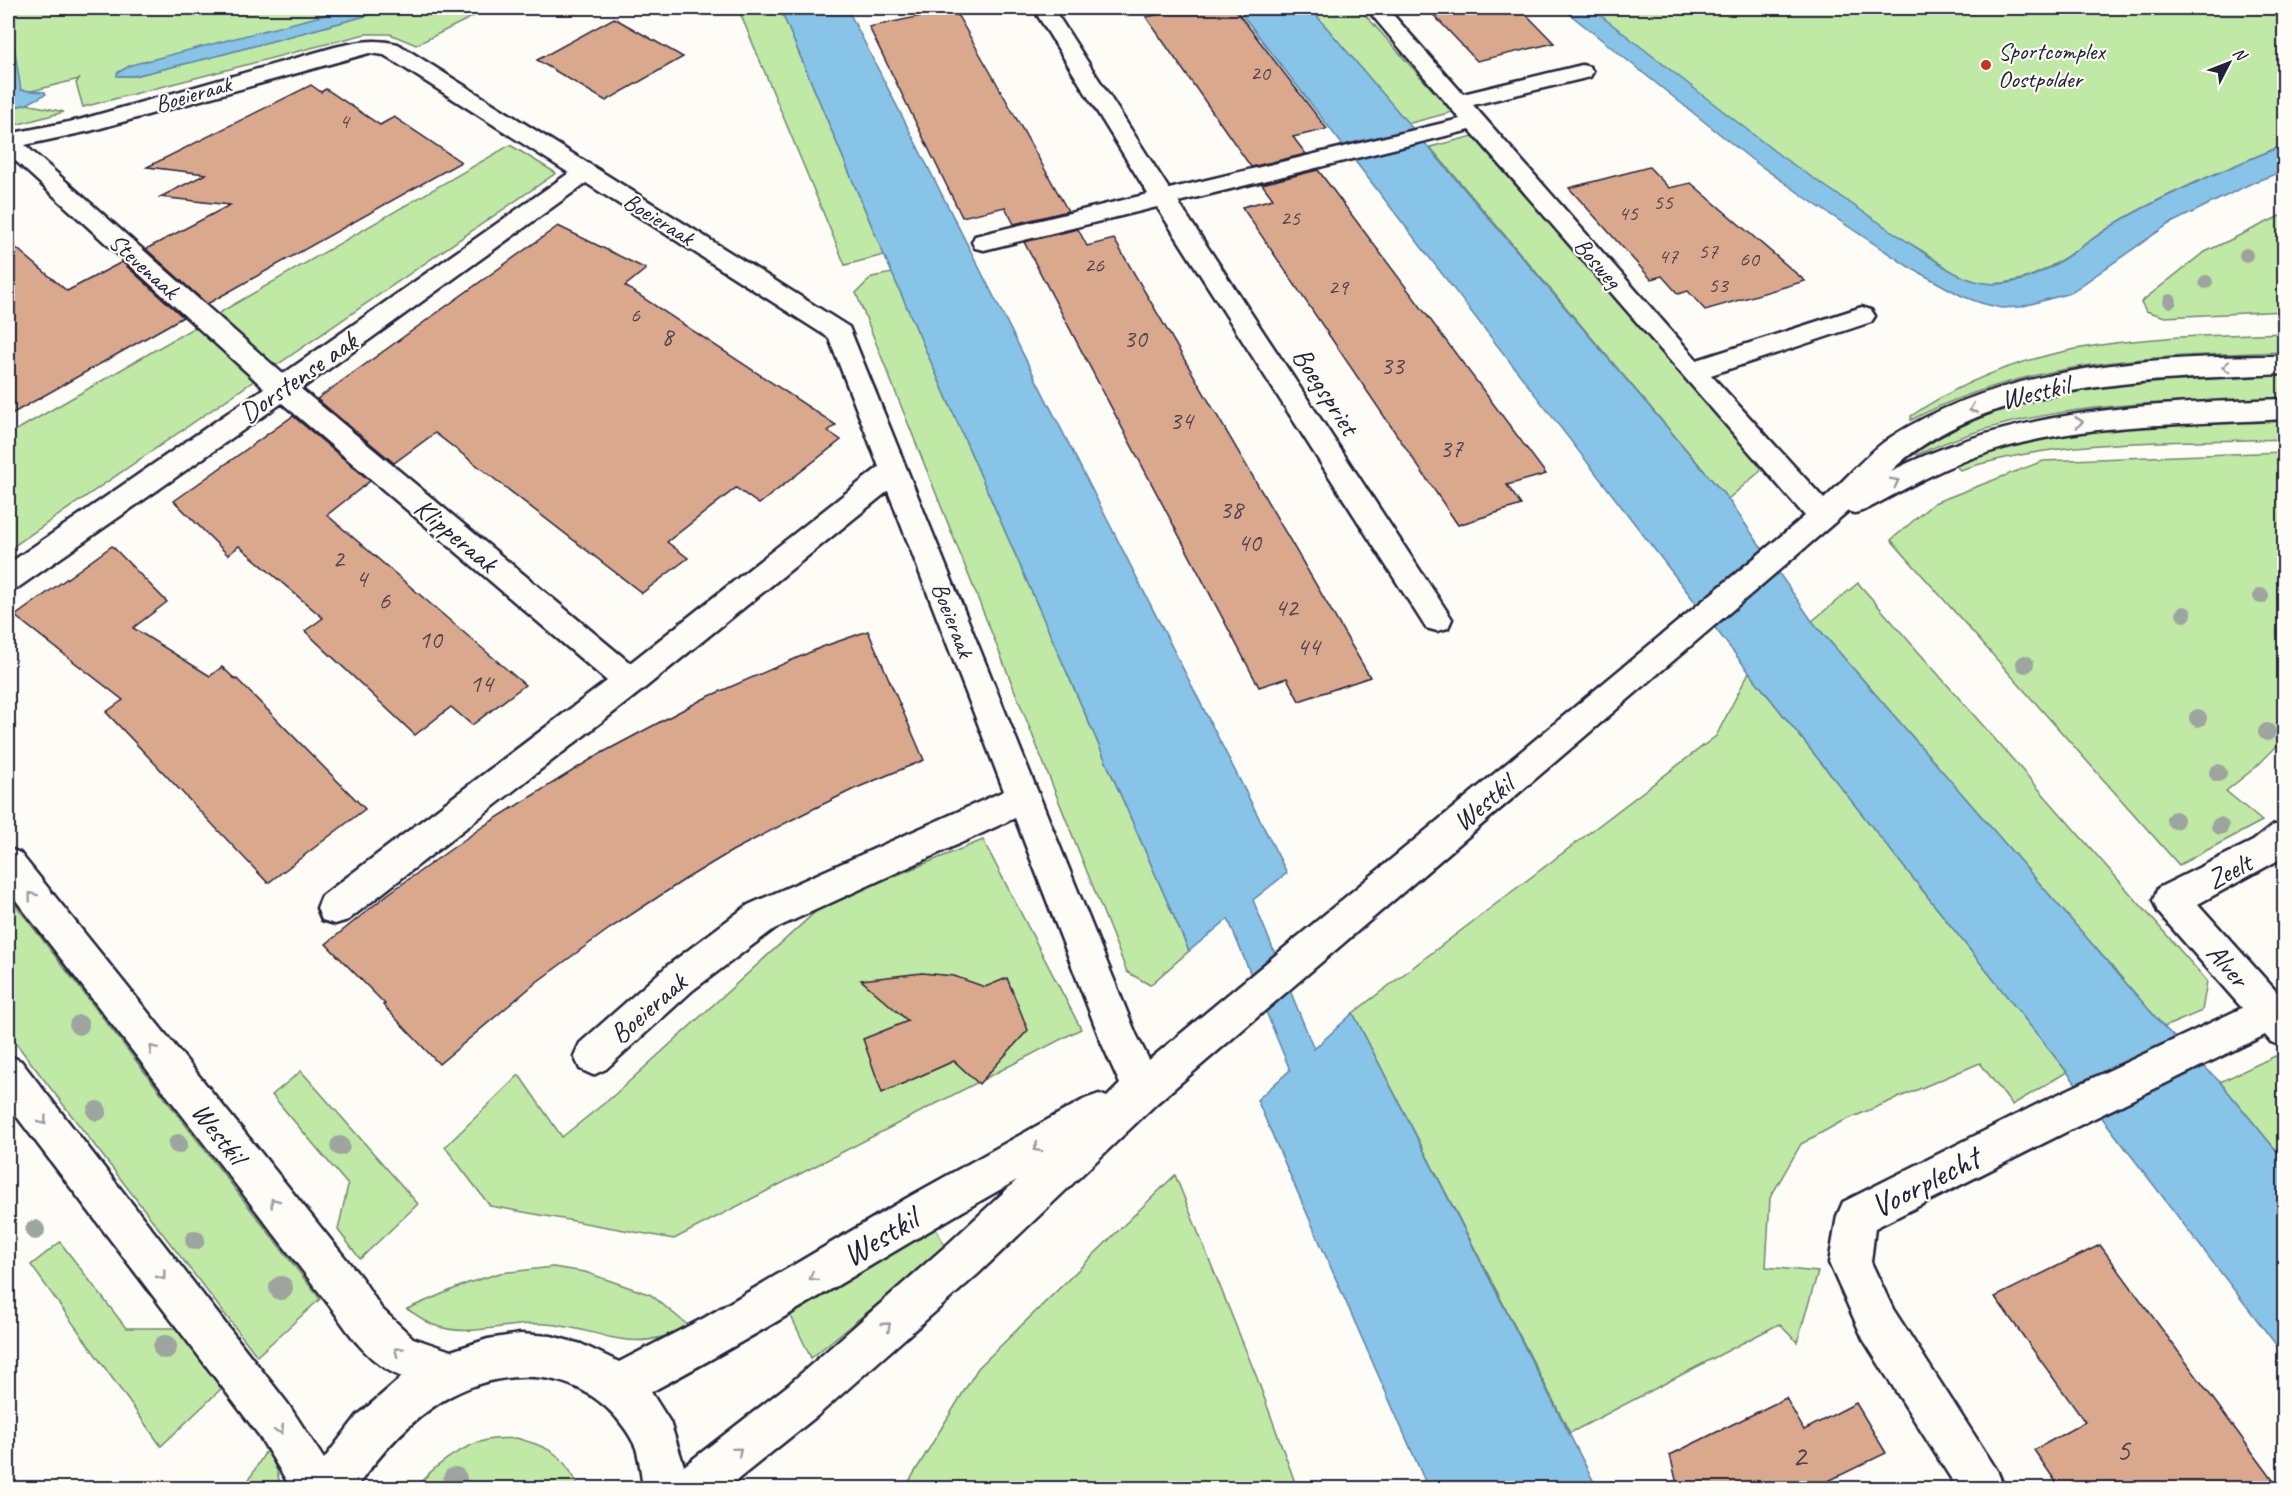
<svg xmlns="http://www.w3.org/2000/svg" width="2292" height="1496" viewBox="0 0 2292 1496" font-family="Caveat,sans-serif">
<style>
.green{fill:#c0e9a5;stroke:#718670;stroke-width:1.5}
.water{fill:#88c3e8;stroke:#5f83a3;stroke-width:1.5}
.building{fill:#daa88d;stroke:#22223b;stroke-width:1.5}
.lines{fill:none;stroke-linecap:round;stroke-linejoin:round}
.minor-casing{stroke:#22223b;stroke-width:5}
.minor{fill:#fdfcf7;fill-rule:evenodd}
.tree{fill:#9ea5a1}
.oneway{stroke:#9a9aa2}
.poi-dot{fill:#c8321e;stroke:#fdfcf7;stroke-width:2}
.labels{text-anchor:middle;dominant-baseline:central;stroke-width:4.5;stroke-linejoin:round;paint-order:stroke}
.far-number-label{font-size:22px;fill:#504450}
.far-poi-label{font-size:24px;fill:#22223b;stroke:#fdfcf7;text-anchor:start}
.far-street-label{font-size:24px;fill:#22223b;stroke:#fdfcf7}
.number-label{font-size:26px;fill:#504450}
.street-label{font-size:28px;fill:#22223b;stroke:#fdfcf7}
.near-number-label{font-size:32px;fill:#504450}
.near-street-label{font-size:33px;fill:#22223b;stroke:#fdfcf7}
</style>
<rect width="100%" height="100%" fill="#fdfcf7"/>
<filter id="ink" filterUnits="userSpaceOnUse"><feTurbulence type="fractalNoise" baseFrequency=".0167" numOctaves="2"/><feDisplacementMap in="SourceGraphic" scale="12" xChannelSelector="R" yChannelSelector="G"/><feConvolveMatrix kernelMatrix="1 2 1 2 8 2 1 2 1" color-interpolation-filters="sRGB"/></filter>
<g filter="url(#ink)">
<g class="green">
<path d="M8 8H360L118 76H134L205 59 395 8H490L416 45 390 34H365L83 107 76 83 79 79 8 97Z"/>
<path d="M738 8H780L884 255 845 265Z"/>
<path d="M1310 8H1359L1452 112 1407 124Z"/>
<path d="M1576 8H2284V145C2239 164 2194 181 2151 204 2135 212 2119 221 2104 231 2066 256 2030 289 1981 283 1954 280 1934 255 1910 244 1900 239 1886 238 1875 235Z"/>
<path d="M27 104 64 112 8 127V109Z"/>
<path d="M1473 136 1765 467 1728 499 1430 147Z"/>
<path d="M510 145 556 173 8 550V435Z"/>
<path d="M2284 214V311L2165 317 2146 311 2141 302 2203 253Z"/>
<path d="M892 273 1189 951 1150 985 1127 972 856 293 872 277Z"/>
<path d="M2284 333V352C2157 356 2027 359 1911 420V416C2028 336 2149 338 2284 333Z"/>
<path d="M2284 370V399C2160 403 2032 400 1917 455L1909 451 1969 419 2050 393 2086 385Z"/>
<path d="M2284 417V439C2176 443 2064 437 1960 470L1956 466C1993 451 2034 438 2074 431 2144 420 2215 420 2284 417Z"/>
<path d="M2284 452V739L2256 767 2226 791 2262 821 2179 865 1891 540 1934 503 2043 461Z"/>
<path d="M1858 583 2207 981 2202 1011 2164 1027 1812 621Z"/>
<path d="M1749 672 2067 1072 2012 1105 1980 1063 1839 1123 1801 1144 1770 1198 1766 1267 1818 1272 1797 1342 1779 1324 1570 1433 1353 1013 1716 736Z"/>
<path d="M983 840 1081 1029 674 1239 490 1206 445 1147 519 1075 562 1137 612 1097 823 905Z"/>
<path d="M8 895 320 1299 257 1356 8 1033Z"/>
<path d="M2275 1056 2284 1060V1160L2220 1082Z"/>
<path d="M301 1071 418 1204 360 1259 338 1230 348 1185 272 1095Z"/>
<path d="M1175 1175 1257 1378 1297 1488H905L978 1368Z"/>
<path d="M935 1227 946 1248 811 1358 790 1314Z"/>
<path d="M60 1242 126 1328H177L222 1388 161 1446 31 1265Z"/>
<path d="M553 1267 585 1272 651 1295 689 1326C629 1358 603 1328 546 1324 507 1321 469 1340 431 1324 423 1320 415 1314 407 1309L468 1283 500 1273Z"/>
<path d="M516 1438C553 1448 562 1454 580 1488H416C432 1467 461 1446 487 1440 496 1438 507 1439 516 1438Z"/>
<path d="M267 1449 277 1471 281 1488H244Z"/>
</g>
<g class="water">
<path d="M8 8 21 90 45 92 46 94 27 104 8 109Z"/>
<path d="M352 8H395L205 59 134 76H117V73L131 65Z"/>
<path d="M780 8H847L1287 873 1253 900 1314 1049 1353 1013 1597 1488H1428L1257 1100 1290 1070 1228 919 1189 951 884 255Z"/>
<path d="M1237 8H1310L1728 499 1812 621 2164 1027 2220 1082 2284 1160V1355L2067 1072 1749 672Z"/>
<path d="M1562 8H1591L1782 157 1948 269C1970 282 1992 288 2018 281 2054 272 2090 238 2123 219 2175 190 2229 168 2284 145V171L2254 182 2169 224 2070 293 2020 307 2001 308 1981 303 1962 296 1909 267 1816 205 1751 159Z"/>
</g>
<g class="building">
<path d="M1191 8H1234L1327 129 1293 137 1306 154 1251 167 1146 17Z"/>
<path d="M1427 8H1520L1554 43 1477 61Z"/>
<path d="M954 9 996 82 1068 211 1014 224 1005 207 962 217 869 27Z"/>
<path d="M614 18 683 57 606 101 537 60Z"/>
<path d="M311 85 321 92 326 89 380 125 394 117 461 162 207 304 146 249 230 205 160 197 206 174 147 167Z"/>
<path d="M1649 167 1669 188 1691 183 1805 281 1705 310 1688 291 1678 294 1662 276 1651 279 1569 188Z"/>
<path d="M1318 170 1546 474 1507 485 1521 505 1458 525 1242 207 1273 199 1262 184Z"/>
<path d="M558 226 646 269 625 286 836 425 828 431 841 440 759 504 736 488 667 542 688 558 642 593 435 433 394 463 317 399Z"/>
<path d="M1078 229 1087 246 1114 239 1370 677 1299 701 1287 678 1259 687 1024 242Z"/>
<path d="M8 241 67 291 122 262 183 317 8 416Z"/>
<path d="M293 416 370 481 327 515 525 685 472 725 451 707 415 735 305 631 323 618 239 546 228 555 174 501Z"/>
<path d="M112 546 167 602 133 628 210 676 222 667 236 680 237 679 365 809 268 883 106 712 123 700 15 616Z"/>
<path d="M868 631 924 760 854 789 801 815 732 851 684 880 609 929 538 981 439 1064 383 1005 385 1004 326 944 388 894 485 825 598 755 705 698 822 647Z"/>
<path d="M922 973 954 976 985 987 1007 978 1028 1030 979 1084 954 1061 882 1093 863 1039 908 1021 861 980Z"/>
<path d="M2100 1245 2247 1445 2279 1488H2060L2034 1450 2085 1422 1995 1297Z"/>
<path d="M1786 1398 1804 1430 1856 1403 1886 1453 1814 1488H1678L1670 1455Z"/>
</g>
<g class="lines">
<g class="minor-casing">
<g id="minor">
<path d="M1033 8H1053L1169 189 1460 119 1366 8H1387L1463 94 1582 65 1590 67 1593 72 1590 77 1473 105 1697 360 1862 307 1871 310 1875 316 1871 322 1711 375 1824 499C1845 480 1868 452 1891 437 2005 365 2153 356 2284 356V374C2159 380 1987 379 1891 471 2016 408 2146 404 2284 399V419C2180 426 2072 421 1972 458 1935 471 1900 492 1865 510L1855 513 1848 511 1157 1103 978 1274 817 1416 727 1488H643C641 1475 640 1461 636 1448 630 1434 618 1418 607 1408 561 1365 493 1370 442 1401 407 1423 379 1455 356 1488H291L258 1434 8 1105V1055L21 1061 288 1404 324 1459 357 1416 402 1377C371 1365 351 1337 333 1310L8 890V848L20 853 363 1280 381 1308 413 1338 451 1351 488 1339 520 1334 551 1336 581 1344 619 1362 704 1318 907 1198 1085 1099 1099 1094 1107 1097 1120 1084 1102 1044 1015 818 774 929 693 990 606 1069 593 1075 580 1069 574 1056 580 1043 667 966 748 905 1004 791 888 491 641 691 348 920 335 924 322 920 317 908 322 896 607 681 282 403 19 587 8 591V564L264 388 8 154V134L79 120 335 47C359 42 373 38 398 44L849 327 1136 1034 1149 1060 1805 516 1470 130 1178 202 1452 619 1448 628 1437 631 1426 628 1157 207 984 250 975 248 972 242 975 236 1148 194ZM369 53 384 55 569 173 283 374 25 145 90 131ZM586 183 829 338 879 467 630 663 301 389ZM1017 1180 948 1244 787 1386 684 1466 670 1422 651 1392C776 1326 894 1249 1017 1180Z"/>
<path d="M2284 822V857L2198 904 2284 1000V1047L2271 1042 2265 1035 2074 1128 1875 1228 1871 1262 1893 1309 1998 1472 2004 1488H1957L1863 1339 1829 1263 1837 1216 1843 1202 2046 1100 2242 1008 2158 912 2153 900 2158 888 2253 841 2272 826Z"/>
</g>
</g>
<use href="#minor" class="minor"/>
</g>
<g class="tree">
<circle cx="2246" cy="255" r="7"/>
<circle cx="2206" cy="282" r="7"/>
<circle cx="2170" cy="301" r="7"/>
<circle cx="2261" cy="596" r="8"/>
<circle cx="2184" cy="614" r="8"/>
<circle cx="2025" cy="664" r="9"/>
<circle cx="2198" cy="718" r="9"/>
<circle cx="2267" cy="732" r="9"/>
<circle cx="2218" cy="773" r="9"/>
<circle cx="2175" cy="820" r="9"/>
<circle cx="2220" cy="826" r="9"/>
<circle cx="79" cy="1025" r="10"/>
<circle cx="97" cy="1111" r="10"/>
<circle cx="178" cy="1144" r="10"/>
<circle cx="340" cy="1146" r="10"/>
<circle cx="35" cy="1230" r="10"/>
<circle cx="195" cy="1240" r="10"/>
<circle cx="281" cy="1288" r="12"/>
<circle cx="165" cy="1347" r="12"/>
<circle cx="455" cy="1479" r="12"/>
</g>
<defs><path id="oneway-chevron" d="M-2-3.5L2.5 0L-2 3.5" fill="none" stroke-width="1.6" stroke-linecap="round" stroke-linejoin="round" transform="scale(1.5)"/></defs>
<g class="oneway">
<use href="#oneway-chevron" transform="translate(2226 367) rotate(177)"/>
<use href="#oneway-chevron" transform="translate(1973 409) rotate(157)"/>
<use href="#oneway-chevron" transform="translate(2079 422) rotate(-7)"/>
<use href="#oneway-chevron" transform="translate(1895 482) rotate(-27)"/>
<use href="#oneway-chevron" transform="translate(32 896) rotate(-128)"/>
<use href="#oneway-chevron" transform="translate(153 1049) rotate(-128)"/>
<use href="#oneway-chevron" transform="translate(43 1121) rotate(53)"/>
<use href="#oneway-chevron" transform="translate(1037 1148) rotate(151)"/>
<use href="#oneway-chevron" transform="translate(274 1202) rotate(-128)"/>
<use href="#oneway-chevron" transform="translate(162 1276) rotate(53)"/>
<use href="#oneway-chevron" transform="translate(813 1277) rotate(149)"/>
<use href="#oneway-chevron" transform="translate(887 1326) rotate(-41)"/>
<use href="#oneway-chevron" transform="translate(398 1351) rotate(-144)"/>
<use href="#oneway-chevron" transform="translate(280 1430) rotate(58)"/>
<use href="#oneway-chevron" transform="translate(738 1451) rotate(-40)"/>
</g>
</g>
<circle class="poi-dot" cx="1986" cy="65" r="6"/>
<g class="labels">
<g class="far-number-label">
<text x="1260" y="73">20</text>
<text x="344" y="121">4</text>
<text x="1663" y="202">55</text>
<text x="1628" y="213">45</text>
<text x="1290" y="218">25</text>
<text x="1708" y="251">57</text>
<text x="1668" y="256">47</text>
<text x="1749" y="259">60</text>
<text x="1094" y="265">26</text>
<text x="1718" y="285">53</text>
<text x="1338" y="287">29</text>
<text x="635" y="315">6</text>
</g>
<g class="far-poi-label">
<text x="1998" y="51">Sportcomplex<tspan x="1998" dy="28">Oostpolder</tspan></text>
</g>
<g class="far-street-label">
<text transform="translate(193 94) rotate(-16)">Boeieraak</text>
<text transform="translate(659 219) rotate(32)">Boeieraak</text>
<text transform="translate(1598 263) rotate(49)">Bosweg</text>
<text transform="translate(144 266) rotate(42)">Stevenaak</text>
<text transform="translate(953 620) rotate(69)">Boeieraak</text>
</g>
<g class="number-label">
<text x="667" y="336">8</text>
<text x="1135" y="338">30</text>
<text x="1392" y="365">33</text>
<text x="1181" y="420">34</text>
<text x="1451" y="448">37</text>
<text x="1231" y="509">38</text>
<text x="1249" y="542">40</text>
<text x="338" y="558">2</text>
<text x="361" y="578">4</text>
<text x="384" y="600">6</text>
<text x="1286" y="607">42</text>
<text x="430" y="639">10</text>
<text x="1308" y="646">44</text>
<text x="481" y="683">14</text>
</g>
<g class="street-label">
<text transform="translate(298 377) rotate(-35)">Dorstense aak</text>
<text transform="translate(1326 391) rotate(57)">Boegspriet</text>
<text transform="translate(2035 392) rotate(-13)">Westkil</text>
<text transform="translate(456 535) rotate(40)">Klipperaak</text>
<text transform="translate(1483 803) rotate(-40)">Westkil</text>
<text transform="translate(2229 871) rotate(-27)">Zeelt</text>
<text transform="translate(2228 965) rotate(49)">Alver</text>
<text transform="translate(648 1008) rotate(-41)">Boeieraak</text>
<text transform="translate(219 1133) rotate(52)">Westkil</text>
</g>
<g class="near-number-label">
<text x="2123" y="1449">5</text>
<text x="1799" y="1455">2</text>
</g>
<g class="near-street-label">
<text transform="translate(1925 1182) rotate(-27)">Voorplecht</text>
<text transform="translate(880 1237) rotate(-31)">Westkil</text>
</g>
</g>
<rect width="2292" height="1496" fill="none" stroke="#fdfcf7" stroke-width="30"/>
<rect x="15" y="15" width="2262" height="1466" fill="none" stroke="#22223b" stroke-width="2" filter="url(#ink)"/>
<g transform="translate(2229 63) rotate(48)" stroke="#fdfcf7" stroke-width="4.5" paint-order="stroke">
<path d="M0-4.5L10 22L0 15L-10 22Z" fill="#22223b"/>
<text y="-9" font-size="16" font-weight="bold" text-anchor="middle" fill="#22223b">N</text>
</g>
</svg>
